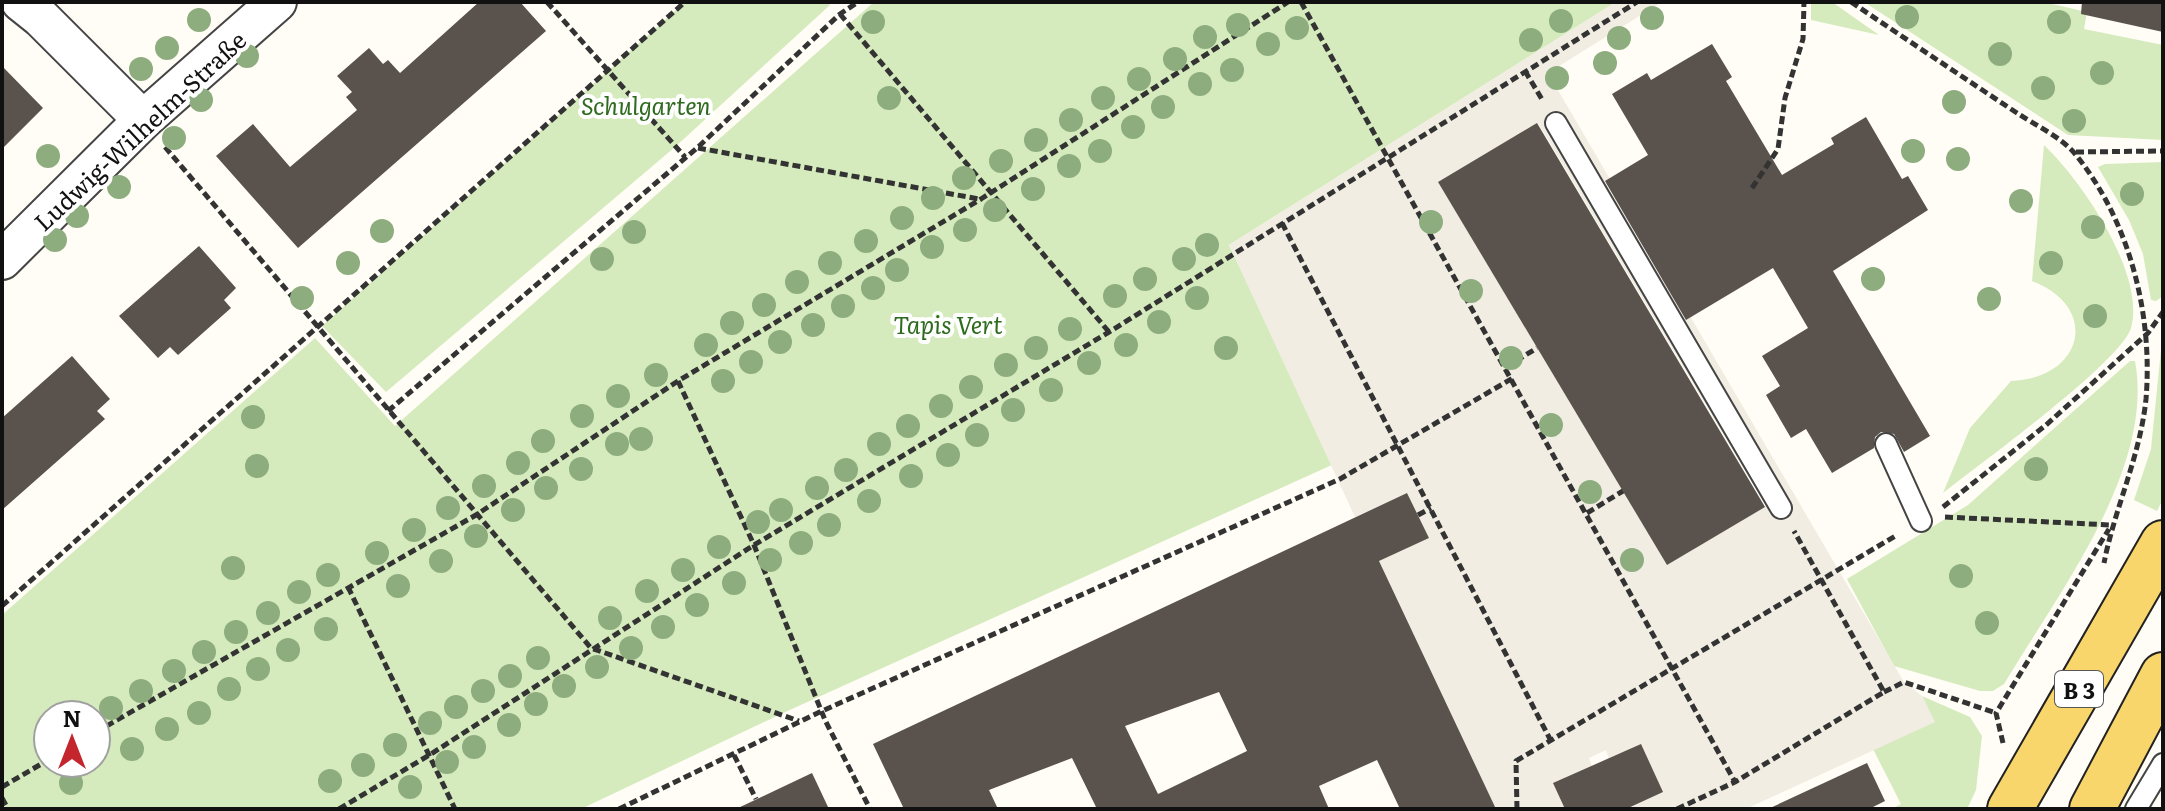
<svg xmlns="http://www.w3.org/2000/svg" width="2165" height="811" viewBox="0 0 2165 811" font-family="Literata,serif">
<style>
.green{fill:#d5ebbd;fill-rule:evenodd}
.plaza{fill:#f1ede2;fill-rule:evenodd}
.building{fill:#5a524d;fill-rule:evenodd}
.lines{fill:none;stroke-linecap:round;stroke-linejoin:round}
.service-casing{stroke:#444;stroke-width:24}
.minor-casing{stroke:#444;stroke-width:42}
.primary-casing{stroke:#222;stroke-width:48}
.path{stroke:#333;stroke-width:5;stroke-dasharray:8 4;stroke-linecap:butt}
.service{stroke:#fff;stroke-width:20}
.minor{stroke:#fff;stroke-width:38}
.primary{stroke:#f9d66b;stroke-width:44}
.tree{fill:#8dad7f}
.labels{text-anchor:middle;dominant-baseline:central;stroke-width:8;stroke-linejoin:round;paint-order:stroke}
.shield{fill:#fff;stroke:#585858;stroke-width:2}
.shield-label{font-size:22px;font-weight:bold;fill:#111}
.park-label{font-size:24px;font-style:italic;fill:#2f6b1f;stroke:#fff}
.street-label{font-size:24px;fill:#111;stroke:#fff}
</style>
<rect width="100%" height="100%" fill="#fffdf5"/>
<g class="green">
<path d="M685 2H827L830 5 675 147 386 392 322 326Z"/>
<path d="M874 2H1616L1229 245 1334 464 783 713 581 809H2V615L315 338 395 426ZM48 715H96V763H48Z"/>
<path d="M1811 2H1832L1879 35 1811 20Z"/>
<path d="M1864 2H2044L2087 12 2084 29 2163 45V140L2068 135Z"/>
<path d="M2044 145C2081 180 2146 274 2131 328 2121 362 1977 466 1943 493L1970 428 2011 381C2082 379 2102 308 2032 281Z"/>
<path d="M2163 162V296L2156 301 2151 300 2143 254 2129 220 2098 167 2105 164Z"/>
<path d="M2163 330V499L2157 511 2134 500 2151 449Z"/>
<path d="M2130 361H2135C2155 469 2057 595 2004 684L1993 691H1980L1894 666 1847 579 1968 505Z"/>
<path d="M1922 696 1970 717 1982 736 1976 790 1967 809H1892L1901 804 1873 749 1934 722Z"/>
</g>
<path class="plaza" d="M1616 2H1662L1548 73 1904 682 1922 696 1935 722 1746 809H1626L1606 750 1589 758 1592 766 1554 783 1565 809H1496L1379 561 1429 538 1407 493 1355 517 1229 245ZM1538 123 1766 506 1667 565 1438 182Z"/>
<g class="building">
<path d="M479 2H520L546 31 298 248 216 156 253 124 290 167 357 110 346 97 352 92 337 76 369 48 383 64 388 60 400 73Z"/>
<path d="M2082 2H2163V32L2081 14Z"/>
<path d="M1712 44 1732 77 1726 81 1782 175 1834 144 1831 138 1866 117 1902 179 1908 176 1928 210 1833 271 1930 436 1904 452 1894 434 1881 432 1875 437 1874 448 1832 473 1806 429 1791 438 1766 395 1780 386 1762 356 1808 328 1773 268 1686 320 1605 181 1648 155 1612 94 1647 73 1651 80Z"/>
<path d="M2 66 43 108 2 149Z"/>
<path d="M1537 123 1765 507 1667 565 1438 182Z"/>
<path d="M199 246 236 288 224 300 231 308 178 355 170 347 158 358 119 316Z"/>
<path d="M72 356 110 399 97 411 105 419 2 510V418Z"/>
<path d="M1407 493 1429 538 1379 561 1496 809H1400L1377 760 1319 786 1329 809H1097L1072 758 989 790 998 809H904L873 744ZM1219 692 1247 751 1158 794 1125 726Z"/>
<path d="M1641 744 1663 792 1626 809H1565L1553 783Z"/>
<path d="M1867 763 1885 801 1869 809H1768Z"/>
<path d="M812 773 829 809H736Z"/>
</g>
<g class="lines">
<g class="service-casing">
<g id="service">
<path d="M1556 123 1781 508"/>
<path d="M1886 444 1921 521"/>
<path d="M2136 809 2163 764"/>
</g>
</g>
<g class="minor-casing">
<g id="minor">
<path d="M21 2 41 18 143 120"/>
<path d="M2 260 143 120 277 2"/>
</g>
</g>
<g class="primary-casing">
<g id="primary">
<path d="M2010 809 2163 543"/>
<path d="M2092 809 2163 675"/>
</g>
</g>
<g class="path">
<path d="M547 2 685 157"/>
<path d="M1301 2 1735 782"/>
<path d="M1851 2C1906 39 1961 76 2017 113 2035 125 2063 138 2076 155 2130 222 2153 315 2146 399 2140 457 2115 507 2104 563"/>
<path d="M840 14 1109 332"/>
<path d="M1525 71 1543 101"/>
<path d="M165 147 591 648 799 721"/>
<path d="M698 148 979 199"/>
<path d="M2076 152 2163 151"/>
<path d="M1752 188 1778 149 1785 98 1803 39 1804 2"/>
<path d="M1282 223 1551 741"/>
<path d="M1506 367 1537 348"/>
<path d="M678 381 754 545 825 720 870 809"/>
<path d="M388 411 697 148 840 14 858 2"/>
<path d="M1943 507 2046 425 2148 333 2163 312"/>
<path d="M1587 513 1623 491"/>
<path d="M1418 515 1431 508"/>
<path d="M1945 517 2111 525"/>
<path d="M348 587 455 809"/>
<path d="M2 606 685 2"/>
<path d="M1884 692 1904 682 1996 713"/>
<path d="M96 732 476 515 678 381 981 199 1288 2"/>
<path d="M2003 743 1996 713 2109 529"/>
<path d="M734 755 756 799"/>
<path d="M2 787 48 760"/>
<path d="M2 798 8 809"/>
<path d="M339 809 431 754 754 545 1109 332 1637 2"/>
<path d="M619 809 822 711 1340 479 1513 378"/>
<path d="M1517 809 1516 761 1897 535"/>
<path d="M1677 809 1735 782 1884 692 1794 531"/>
</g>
<use href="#service" class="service"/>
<use href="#minor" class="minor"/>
<use href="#primary" class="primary"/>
</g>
<g class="tree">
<circle cx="1907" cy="17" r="12"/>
<circle cx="1652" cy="18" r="12"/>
<circle cx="199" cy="20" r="12"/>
<circle cx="1561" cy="21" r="12"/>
<circle cx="873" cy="22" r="12"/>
<circle cx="2059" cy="22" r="12"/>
<circle cx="1238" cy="25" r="12"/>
<circle cx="1297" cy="28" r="12"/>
<circle cx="1205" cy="37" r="12"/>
<circle cx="1619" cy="38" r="12"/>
<circle cx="1531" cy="40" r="12"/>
<circle cx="1268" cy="44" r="12"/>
<circle cx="167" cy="48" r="12"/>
<circle cx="2000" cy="54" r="12"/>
<circle cx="247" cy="56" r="12"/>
<circle cx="1175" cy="59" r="12"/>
<circle cx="1605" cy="63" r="12"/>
<circle cx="141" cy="69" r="12"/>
<circle cx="1232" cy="70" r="12"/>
<circle cx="2102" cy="73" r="12"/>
<circle cx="1557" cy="78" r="12"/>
<circle cx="1139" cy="79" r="12"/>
<circle cx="1200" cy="84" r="12"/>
<circle cx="2043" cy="88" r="12"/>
<circle cx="889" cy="98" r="12"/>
<circle cx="1103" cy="98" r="12"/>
<circle cx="201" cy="100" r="12"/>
<circle cx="1954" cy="102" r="12"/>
<circle cx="1163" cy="107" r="12"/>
<circle cx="1071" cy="120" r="12"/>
<circle cx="2074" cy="121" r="12"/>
<circle cx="1133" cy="127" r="12"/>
<circle cx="174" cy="138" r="12"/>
<circle cx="1036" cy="140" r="12"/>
<circle cx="1100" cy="151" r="12"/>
<circle cx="1913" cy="151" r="12"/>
<circle cx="48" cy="156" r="12"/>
<circle cx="1958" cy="159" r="12"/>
<circle cx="1001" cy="161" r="12"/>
<circle cx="1069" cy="166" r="12"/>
<circle cx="964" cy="178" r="12"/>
<circle cx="119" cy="187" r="12"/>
<circle cx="1033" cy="189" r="12"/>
<circle cx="2132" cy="194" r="12"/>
<circle cx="933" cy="198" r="12"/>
<circle cx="2021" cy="201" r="12"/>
<circle cx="995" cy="210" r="12"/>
<circle cx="77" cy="216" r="12"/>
<circle cx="902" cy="218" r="12"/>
<circle cx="1431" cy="222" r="12"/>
<circle cx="2093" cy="227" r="12"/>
<circle cx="965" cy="230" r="12"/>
<circle cx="382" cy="231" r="12"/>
<circle cx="634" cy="232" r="12"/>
<circle cx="55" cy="240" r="12"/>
<circle cx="866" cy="241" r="12"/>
<circle cx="1207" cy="245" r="12"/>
<circle cx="932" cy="247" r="12"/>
<circle cx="602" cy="259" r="12"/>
<circle cx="1184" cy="259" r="12"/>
<circle cx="348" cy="263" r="12"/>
<circle cx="830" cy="263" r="12"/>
<circle cx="2051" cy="263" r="12"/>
<circle cx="897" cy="270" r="12"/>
<circle cx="1145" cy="279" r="12"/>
<circle cx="1873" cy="279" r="12"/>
<circle cx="797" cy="282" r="12"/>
<circle cx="873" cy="288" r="12"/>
<circle cx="1471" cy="291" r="12"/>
<circle cx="1115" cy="296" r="12"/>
<circle cx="302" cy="298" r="12"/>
<circle cx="1197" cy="298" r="12"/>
<circle cx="1989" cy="299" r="12"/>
<circle cx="764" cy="305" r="12"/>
<circle cx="843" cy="306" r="12"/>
<circle cx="2095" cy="316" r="12"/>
<circle cx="1159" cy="322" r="12"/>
<circle cx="732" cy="323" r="12"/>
<circle cx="813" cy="325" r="12"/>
<circle cx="1070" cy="329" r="12"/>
<circle cx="780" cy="342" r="12"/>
<circle cx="706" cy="345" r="12"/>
<circle cx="1126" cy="345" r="12"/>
<circle cx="1036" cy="348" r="12"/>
<circle cx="1226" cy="348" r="12"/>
<circle cx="1511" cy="358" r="12"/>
<circle cx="751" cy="362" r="12"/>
<circle cx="1089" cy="363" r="12"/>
<circle cx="1006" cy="365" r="12"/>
<circle cx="656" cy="375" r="12"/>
<circle cx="723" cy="381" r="12"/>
<circle cx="971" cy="387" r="12"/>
<circle cx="1051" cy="390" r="12"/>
<circle cx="618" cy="396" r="12"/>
<circle cx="941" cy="406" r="12"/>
<circle cx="1013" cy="410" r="12"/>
<circle cx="582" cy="416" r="12"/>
<circle cx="253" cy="417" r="12"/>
<circle cx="1551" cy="425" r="12"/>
<circle cx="908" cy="426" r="12"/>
<circle cx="977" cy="435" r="12"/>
<circle cx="641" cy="439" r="12"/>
<circle cx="543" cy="441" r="12"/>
<circle cx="617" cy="444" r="12"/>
<circle cx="879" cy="444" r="12"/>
<circle cx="948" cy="455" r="12"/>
<circle cx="518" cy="463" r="12"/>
<circle cx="257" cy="466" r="12"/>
<circle cx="581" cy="469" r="12"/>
<circle cx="2036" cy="469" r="12"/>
<circle cx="846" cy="470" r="12"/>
<circle cx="911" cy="476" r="12"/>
<circle cx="484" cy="486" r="12"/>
<circle cx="546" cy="488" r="12"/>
<circle cx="817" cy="488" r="12"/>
<circle cx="1590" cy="492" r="12"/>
<circle cx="869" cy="501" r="12"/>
<circle cx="448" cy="508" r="12"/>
<circle cx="513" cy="510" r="12"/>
<circle cx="781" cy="510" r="12"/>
<circle cx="758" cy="522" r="12"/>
<circle cx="829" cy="525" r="12"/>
<circle cx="414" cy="530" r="12"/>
<circle cx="476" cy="536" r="12"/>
<circle cx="801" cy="543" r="12"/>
<circle cx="719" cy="547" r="12"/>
<circle cx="377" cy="553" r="12"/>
<circle cx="770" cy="560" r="12"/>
<circle cx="1632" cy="560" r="12"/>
<circle cx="441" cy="561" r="12"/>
<circle cx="233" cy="568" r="12"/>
<circle cx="683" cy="570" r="12"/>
<circle cx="328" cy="575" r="12"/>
<circle cx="1961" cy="576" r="12"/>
<circle cx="734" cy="583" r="12"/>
<circle cx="398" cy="586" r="12"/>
<circle cx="647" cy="591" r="12"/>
<circle cx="299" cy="592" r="12"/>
<circle cx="697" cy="605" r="12"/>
<circle cx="268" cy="613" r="12"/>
<circle cx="610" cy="618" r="12"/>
<circle cx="1987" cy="623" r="12"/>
<circle cx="663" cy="627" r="12"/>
<circle cx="326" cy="629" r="12"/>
<circle cx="236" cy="632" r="12"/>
<circle cx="631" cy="648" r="12"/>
<circle cx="288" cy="650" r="12"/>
<circle cx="204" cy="652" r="12"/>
<circle cx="538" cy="658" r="12"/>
<circle cx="597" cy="667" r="12"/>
<circle cx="258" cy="669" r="12"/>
<circle cx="174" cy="671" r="12"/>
<circle cx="510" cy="676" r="12"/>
<circle cx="564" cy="686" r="12"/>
<circle cx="229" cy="689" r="12"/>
<circle cx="141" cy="691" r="12"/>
<circle cx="483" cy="691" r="12"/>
<circle cx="536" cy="704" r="12"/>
<circle cx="456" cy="707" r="12"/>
<circle cx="111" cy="708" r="12"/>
<circle cx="199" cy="713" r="12"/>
<circle cx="430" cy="723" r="12"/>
<circle cx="509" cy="725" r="12"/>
<circle cx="167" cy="729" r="12"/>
<circle cx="395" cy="745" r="12"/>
<circle cx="474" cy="747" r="12"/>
<circle cx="132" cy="749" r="12"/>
<circle cx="447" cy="762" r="12"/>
<circle cx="363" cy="765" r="12"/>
<circle cx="330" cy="781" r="12"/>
<circle cx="71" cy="783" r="12"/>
<circle cx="410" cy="787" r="12"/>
</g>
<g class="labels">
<rect class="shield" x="2055" y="671" width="48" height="36" rx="6"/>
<g class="shield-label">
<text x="2079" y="689">B 3</text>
</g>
<g class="park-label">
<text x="646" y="104">Schulgarten</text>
<text x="948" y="323">Tapis Vert</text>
</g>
<g class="street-label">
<text transform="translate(139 130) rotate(-43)">Ludwig-Wilhelm-Straße</text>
</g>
</g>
<rect width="2165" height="811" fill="none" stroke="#111111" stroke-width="8"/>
<g transform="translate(72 739)"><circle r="38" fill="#ffffff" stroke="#a0a0a0" stroke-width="2"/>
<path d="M0-6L14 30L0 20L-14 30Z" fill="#c4262e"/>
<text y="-12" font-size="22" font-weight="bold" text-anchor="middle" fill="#111111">N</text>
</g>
</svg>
